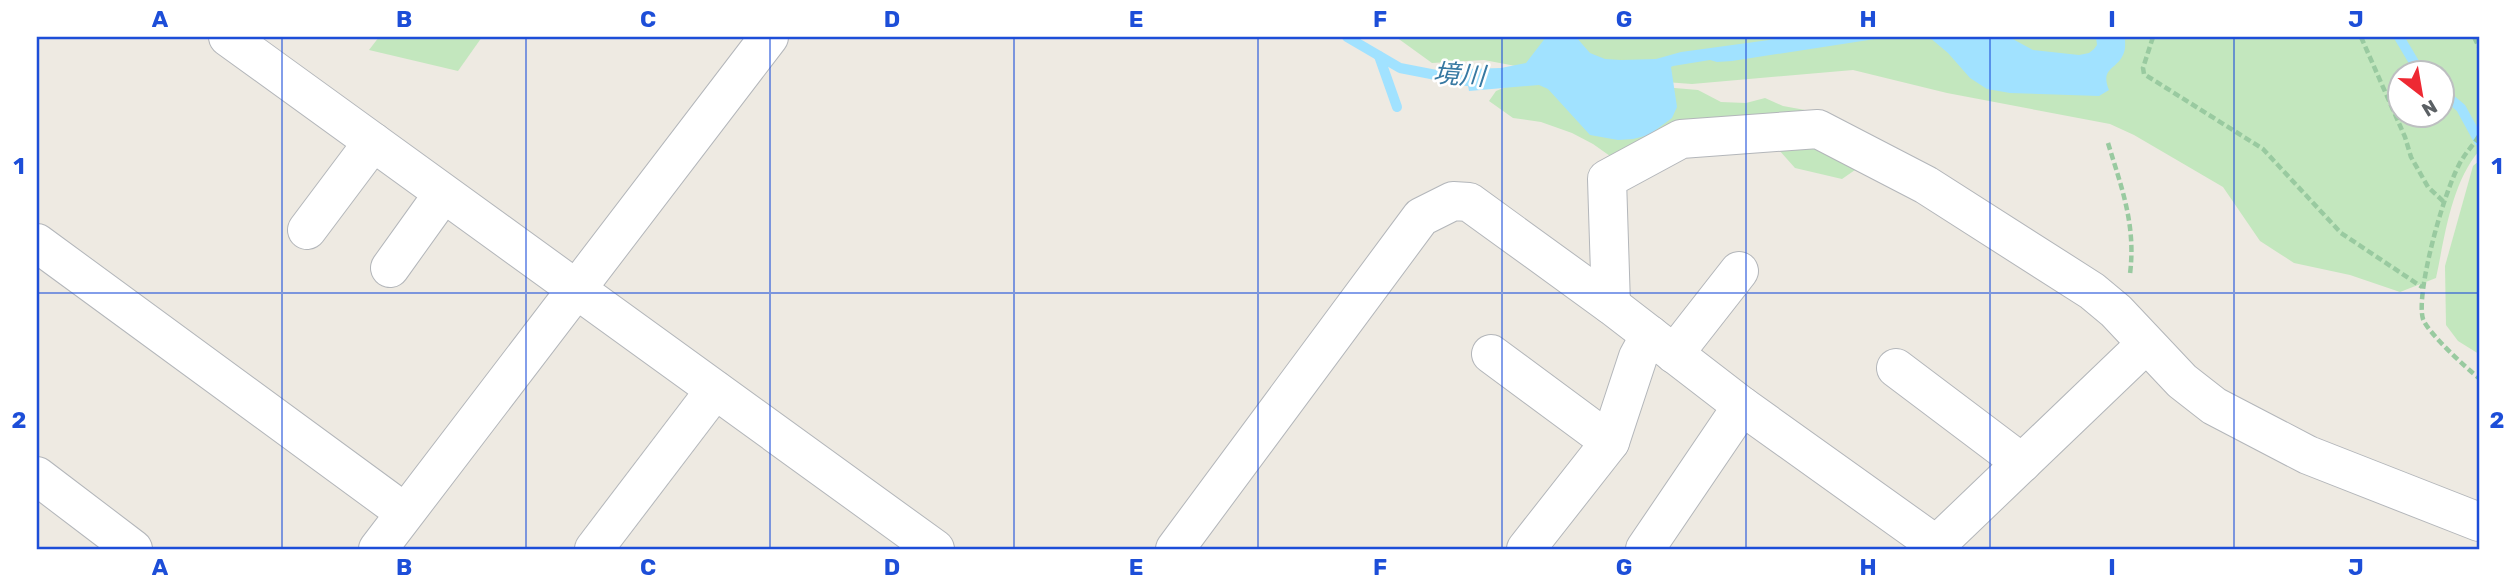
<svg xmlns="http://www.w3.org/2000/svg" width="2516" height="586" viewBox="0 0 2516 586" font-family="Rubik,'Noto Sans JP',sans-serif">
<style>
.green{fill:#c3e7be;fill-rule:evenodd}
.water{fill:#a1e2ff}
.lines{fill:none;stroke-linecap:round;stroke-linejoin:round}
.stream{stroke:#a1e2ff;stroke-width:10}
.minor-casing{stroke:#b3b6ba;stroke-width:40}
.path{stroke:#99caa0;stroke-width:4.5;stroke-dasharray:7 3.5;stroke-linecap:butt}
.minor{stroke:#fff;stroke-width:38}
.grid{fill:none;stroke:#1d4ed8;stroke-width:2;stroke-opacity:0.55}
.labels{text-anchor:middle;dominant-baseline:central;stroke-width:5;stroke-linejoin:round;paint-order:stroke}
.water-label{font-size:26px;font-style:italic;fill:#3779a2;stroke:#fff}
.neatline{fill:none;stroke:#1d4ed8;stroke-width:2.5}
.grid-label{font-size:23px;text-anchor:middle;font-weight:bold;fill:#1d4ed8}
</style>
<rect width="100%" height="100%" fill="#eeeae2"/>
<g class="green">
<path d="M379 37H482L458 71 369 50Z"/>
<path d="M1396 37H2479V151C2451 184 2445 236 2436 278L2400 292 2350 275 2294 263 2260 241 2223 187 2134 135 2110 124 1947 93 1853 70 1692 84 1558 74 1484 60 1432 63ZM2400 74H2442V116H2400Z"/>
<path d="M1513 84 1663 87 1698 90 1721 102 1746 103 1765 98 1783 106 1816 112 1855 170 1842 179 1795 168 1779 150 1610 156 1593 144 1572 133 1541 122 1513 118 1489 101 1496 91Z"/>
<path d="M2479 161V354L2458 341 2446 325 2445 266 2473 166Z"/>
</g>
<g class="water">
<path d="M1546 37H1576L1590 53 1605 59 1621 60 1656 59 1681 52 1791 37H1888L1732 61 1717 62 1710 60 1673 66 1671 67 1677 107 1672 118 1649 135 1633 139 1618 140 1590 135 1548 89 1539 85 1469 91 1465 69 1501 68 1526 63Z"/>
<path d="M1929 37H2009L2033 50 2079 55 2089 53 2094 49 2097 45 2096 37H2125C2125 43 2126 49 2123 55 2116 70 2100 68 2109 90L2099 96 2010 93 1987 89 1970 78 1948 53Z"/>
</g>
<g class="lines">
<g class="stream">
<path d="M1347 37 1400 68 1467 81 1480 79"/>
<path d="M2399 37 2421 74"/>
<path d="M1379 56 1397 107"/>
<path d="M2442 92 2461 108 2479 141"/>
</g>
<g class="minor-casing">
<g id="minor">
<path d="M228 37 935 549"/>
<path d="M307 230 373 142"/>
<path d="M37 243 404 512"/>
<path d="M390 268 443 194"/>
<path d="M1611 305 1607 179 1681 139 1818 129 1926 185 2092 291 2116 311 2182 381 2214 406 2308 455 2479 522"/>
<path d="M1491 354 1610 442"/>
<path d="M1674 354 1739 271"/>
<path d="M1896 368 2022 463"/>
<path d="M37 476 133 549"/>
<path d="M378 549 769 37"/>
<path d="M594 549 715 390"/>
<path d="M1175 549 1421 217 1453 201 1469 202 1611 305 1742 406 1942 549"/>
<path d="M1526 549 1610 442 1638 357 1650 335"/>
<path d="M1645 549 1742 406"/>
<path d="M1932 549 2146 344"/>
</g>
</g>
<g class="path">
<path d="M2153 37 2143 68 2144 74 2263 149 2341 233 2422 287"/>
<path d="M2361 37 2405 137 2411 157 2428 187 2444 202"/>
<path d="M2474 37 2479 47"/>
<path d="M2479 136C2474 144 2468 150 2463 158 2446 182 2415 293 2423 319 2428 333 2466 368 2479 378"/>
<path d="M2108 143C2122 189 2136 225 2130 274"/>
</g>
<use href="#minor" class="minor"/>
</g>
<path class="grid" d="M282 37V549M526 37V549M770 37V549M1014 37V549M1258 37V549M1502 37V549M1746 37V549M1990 37V549M2234 37V549M37 293H2479"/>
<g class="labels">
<g class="water-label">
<text transform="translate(1459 75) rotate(4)">境川</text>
</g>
</g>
<rect width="2516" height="586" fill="none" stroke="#ffffff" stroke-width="77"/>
<g transform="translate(2421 94) rotate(149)"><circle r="33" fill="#ffffff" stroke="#bdbfc1" stroke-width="2"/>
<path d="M0-5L12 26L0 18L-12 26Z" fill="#ee2933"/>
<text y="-10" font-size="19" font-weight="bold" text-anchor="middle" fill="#5b6064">N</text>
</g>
<rect x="38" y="38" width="2440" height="510" class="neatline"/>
<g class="grid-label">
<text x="160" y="27">A</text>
<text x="404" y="27">B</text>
<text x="648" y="27">C</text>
<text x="892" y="27">D</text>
<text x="1136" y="27">E</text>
<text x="1380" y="27">F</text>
<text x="1624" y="27">G</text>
<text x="1868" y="27">H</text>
<text x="2112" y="27">I</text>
<text x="2356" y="27">J</text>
<text x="19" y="174">1</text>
<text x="2497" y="174">1</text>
<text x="19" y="428">2</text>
<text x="2497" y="428">2</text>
<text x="160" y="575">A</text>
<text x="404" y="575">B</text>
<text x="648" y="575">C</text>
<text x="892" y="575">D</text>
<text x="1136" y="575">E</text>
<text x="1380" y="575">F</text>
<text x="1624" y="575">G</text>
<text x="1868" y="575">H</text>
<text x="2112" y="575">I</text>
<text x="2356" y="575">J</text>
</g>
</svg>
